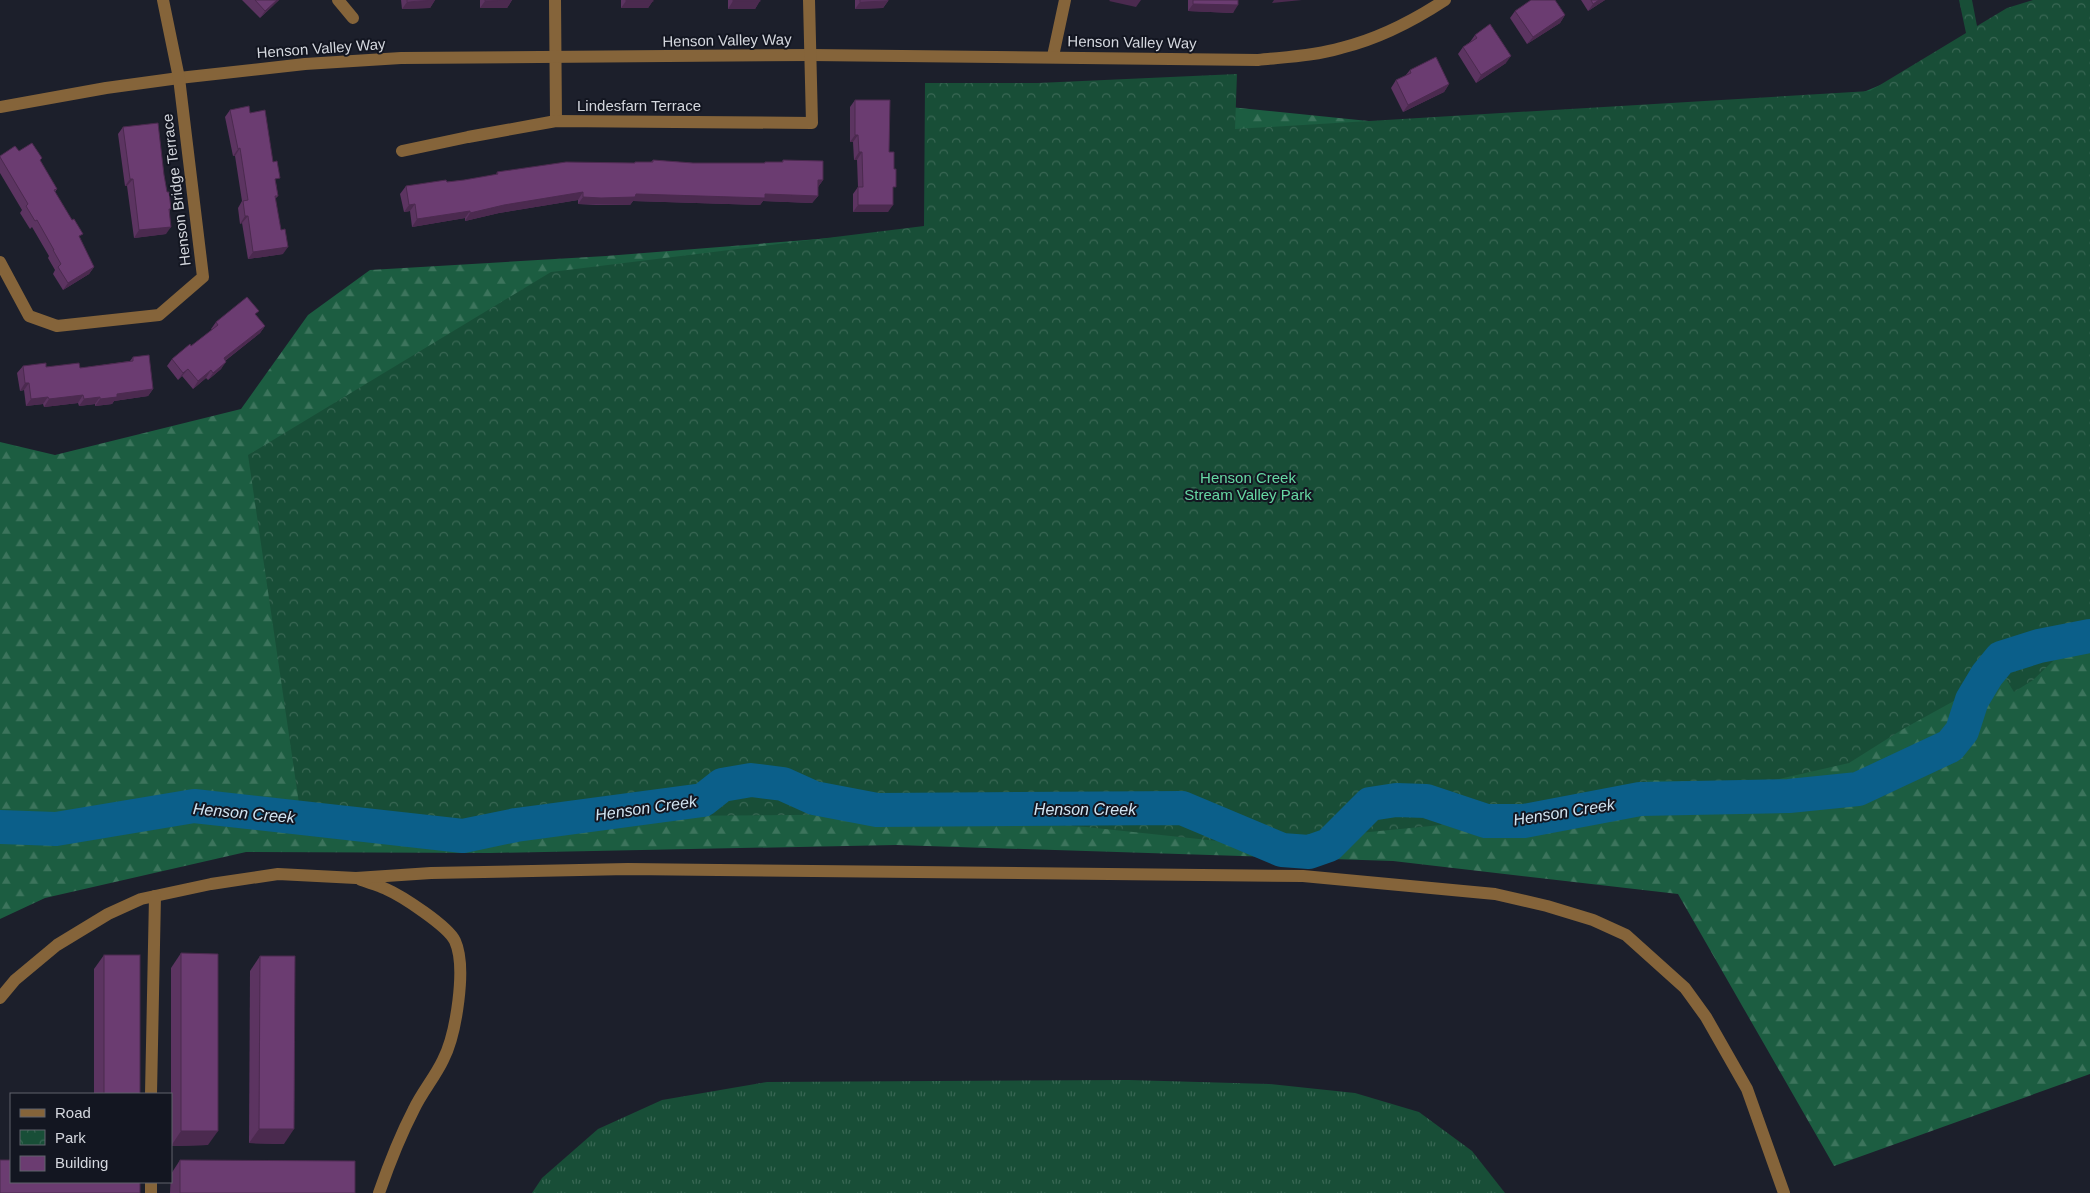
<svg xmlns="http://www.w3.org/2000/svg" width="2090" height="1193" viewBox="0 0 2090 1193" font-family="Helvetica,sans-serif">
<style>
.grass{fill:url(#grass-tufts)}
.forest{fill:url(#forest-firs)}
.park{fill:url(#park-crowns)}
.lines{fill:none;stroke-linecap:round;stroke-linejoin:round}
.river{stroke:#0b5f8a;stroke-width:34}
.minor{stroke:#85643a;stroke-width:12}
.wall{fill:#5c3461}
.shaded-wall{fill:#4b2a4f}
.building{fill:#6b3c71;stroke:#4b2a4f}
.labels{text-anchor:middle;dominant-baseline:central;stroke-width:4;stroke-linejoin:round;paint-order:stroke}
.street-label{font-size:15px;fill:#d4d7de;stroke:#131621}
.park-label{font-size:15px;fill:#66d8a3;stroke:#131621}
.water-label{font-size:16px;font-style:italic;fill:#d2e4f1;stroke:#131621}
</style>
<defs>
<pattern id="grass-tufts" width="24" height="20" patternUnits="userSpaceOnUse" patternTransform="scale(1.25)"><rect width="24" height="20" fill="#184e37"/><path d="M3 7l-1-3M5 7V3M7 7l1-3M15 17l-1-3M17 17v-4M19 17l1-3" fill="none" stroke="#396754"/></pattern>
<pattern id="forest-firs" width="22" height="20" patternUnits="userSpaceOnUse" patternTransform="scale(1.25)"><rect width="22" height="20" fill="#1c5d41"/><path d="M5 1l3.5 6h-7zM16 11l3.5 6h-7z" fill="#3c745c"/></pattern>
<pattern id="park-crowns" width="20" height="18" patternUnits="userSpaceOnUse" patternTransform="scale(1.25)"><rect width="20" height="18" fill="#184e37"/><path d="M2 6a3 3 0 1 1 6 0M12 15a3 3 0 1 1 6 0" fill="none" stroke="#396754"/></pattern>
</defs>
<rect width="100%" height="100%" fill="#1c1f2b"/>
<path class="grass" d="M1129 1080 1269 1084 1355 1093 1419 1112 1472 1151 1505 1193H532L542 1178 598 1129 662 1100 767 1082Z"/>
<path class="forest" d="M2090 4V1074L1834 1166 1678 894 1393 861 896 845 490 853 246 852 45 898 0 919V442L55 455 241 409 308 315 370 270 606 256 944 229 1073 91 1398 124 1724 150 2066 8Z"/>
<path class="park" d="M1959 0H1972L1977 26 2007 8 2033 0H2090V626L2033 680 2014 692 2003 674 1903 729 1849 763 1757 784 1647 780 1655 796 1657 808 1451 824 1246 844 1086 827 901 814 658 816 434 823 301 817 248 455 551 272 924 226 925 83H1038L1237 74 1235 129 1870 91 1966 33Z"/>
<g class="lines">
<path class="river" d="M0 827 56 829 194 806 463 836 516 825 703 800 722 785 751 780 783 784 814 798 877 810 1182 808 1282 850 1309 852 1329 845 1370 804 1396 800 1426 801 1486 821H1524L1640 799 1789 796 1858 789 1950 746 1962 731 1972 700 1987 675 2001 658 2039 646 2090 636"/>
<g class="minor">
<path d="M338 0 353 18"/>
<path d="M555 0 556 121"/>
<path d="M1053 56 1065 0"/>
<path d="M0 107 106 88 179 78 305 64 401 58 811 55 1258 60C1285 57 1314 56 1341 48 1378 39 1413 21 1445 0"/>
<path d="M402 151 468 137 556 121 812 123 809 0"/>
<path d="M0 262 29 316 57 326 159 315 203 277 179 78 163 0"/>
<path d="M361 880C369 883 378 885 386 889 402 896 448 926 455 941 467 967 456 1035 443 1060 435 1077 422 1092 414 1109 400 1136 389 1164 379 1193"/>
<path d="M0 998 15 980 57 945 108 914 141 899 211 884 278 874 356 878 431 873 628 869 1303 876 1495 894 1547 906 1593 920 1626 935 1685 988 1706 1017 1747 1089 1784 1193"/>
<path d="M151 1094 155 896"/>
<path d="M151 1182V1193"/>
</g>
</g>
<g class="wall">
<path d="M242 0H279L260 18Z"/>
<path d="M401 0H435L430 8 402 9Z"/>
<path d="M480 0H512L507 8H480Z"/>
<path d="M621 0H653L648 8H621Z"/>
<path d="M728 0H760L755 9H728Z"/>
<path d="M855 0H888V1L883 8 855 9Z"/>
<path d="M1188 0H1238L1233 13 1188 11Z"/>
<path d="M1581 0H1605L1588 11Z"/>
<path d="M1515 11 1565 15 1560 23 1527 44 1510 18Z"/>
<path d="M1475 35 1506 63 1476 83 1458 54 1463 47 1470 42Z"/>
<path d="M1410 70 1449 84 1444 92 1403 112 1391 88 1396 80 1405 76Z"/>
<path d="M855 100 889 152 893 192 888 212H853V194L858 187 857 160H854L853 142H850V107Z"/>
<path d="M230 110 250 113 276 183 278 196 275 199 283 254 248 259 242 223 240 224 238 208 242 201 235 156H233L225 117Z"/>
<path d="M123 127 164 175 170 211 166 234 134 238 127 186H125L118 134Z"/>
<path d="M19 151 40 161 57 189 55 192 94 267 89 274 63 290 53 274 55 270 48 258 49 256 32 227 30 229 20 213 22 210 0 173V156Z"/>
<path d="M653 160 693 163H764L765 162H782L783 160 823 180 818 187V196L812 203 763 201 760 205 633 201 630 205H596L578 204V200L499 213 465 221V218L412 227 410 211 404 212 400 194 406 186 464 180 496 175 497 172 634 163 635 162H651Z"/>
<path d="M256 315 265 326 260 333 225 361 221 369 208 380 206 378 193 389 182 376 178 380 167 366 172 359 191 346 212 330 211 329 216 322Z"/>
<path d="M133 357 153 389 148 396 114 401 112 404 95 406V404L79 406 78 403 44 407 43 404 26 406 24 390 20 391 17 373 23 366 80 368 130 361Z"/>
<path d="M181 953 208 1145 171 1146V968Z"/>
<path d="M104 955 140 1094H94V969Z"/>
<path d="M260 956 284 1144 249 1143 250 971Z"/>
<path d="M180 1160 355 1193H170L171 1174Z"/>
</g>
<g class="shaded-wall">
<path d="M277 0H279L260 18 265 11Z"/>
<path d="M435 0 430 8 402 9 407 2Z"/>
<path d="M512 0 507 8H480L485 1Z"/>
<path d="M1110 0H1141L1136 7 1109 1Z"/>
<path d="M1274 0H1302L1272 3Z"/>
<path d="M1599 0H1605L1588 11 1593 4Z"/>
<path d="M626 1H653L648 8H621Z"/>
<path d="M733 1H760L755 9H728Z"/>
<path d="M888 1 883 8 855 9 860 2Z"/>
<path d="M1193 4 1238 5 1233 13 1188 11Z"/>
<path d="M1565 15 1560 23 1527 44 1533 37Z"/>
<path d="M1511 56 1506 63 1476 83 1481 75Z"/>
<path d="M1449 84 1444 92 1403 112 1408 105Z"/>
<path d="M855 135H858L853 142H850Z"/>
<path d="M240 148 235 156H233L238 149Z"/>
<path d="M859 152H862L857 160H854Z"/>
<path d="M130 179H133L127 186H125Z"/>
<path d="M818 180H823L818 187Z"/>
<path d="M583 192 578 200 499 213 465 221 470 213 504 205Z"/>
<path d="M636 194H765L818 196 812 203 763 201 760 205 633 201 630 205 578 204 583 197Z"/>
<path d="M415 204 410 211 404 212 409 205Z"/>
<path d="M858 205H893L888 212H853Z"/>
<path d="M470 211 465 218 412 227 417 219Z"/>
<path d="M245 216H248L242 223 240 224Z"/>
<path d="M171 227 166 234 134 238 139 230Z"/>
<path d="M288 247 283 254 248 259 253 252Z"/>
<path d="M94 267 89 274 63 290 68 283Z"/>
<path d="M265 326 260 333 218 366 224 358Z"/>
<path d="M226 362 221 369 208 380 213 373Z"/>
<path d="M188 369 182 376 178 380 183 373Z"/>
<path d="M211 370 206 378 193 389 198 381Z"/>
<path d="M25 383H29L24 390 20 391Z"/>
<path d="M153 389 148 396 114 401 112 404 95 406 100 399 117 394Z"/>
<path d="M83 395 78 403 44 407 49 399Z"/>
<path d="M48 397 43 404 26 406 31 399Z"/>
<path d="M100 397 95 404 79 406 84 399Z"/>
<path d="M259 1129H294L284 1144 249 1143Z"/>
<path d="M181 1131H218L208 1145 171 1146Z"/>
</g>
<g class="building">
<path d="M255 0H277L265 11Z"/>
<path d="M407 0H435L407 2Z"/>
<path d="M485 0H512L485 1Z"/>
<rect x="626" y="0" width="27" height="1"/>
<rect x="733" y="0" width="27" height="1"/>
<path d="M860 0H888V1L860 2Z"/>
<path d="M1193 0H1238V5L1193 4Z"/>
<path d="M1531 0H1555L1565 15 1533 37 1515 11Z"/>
<path d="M1591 0H1599L1593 4Z"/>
<path d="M1490 24 1511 56 1481 75 1463 47 1477 38 1475 35Z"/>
<path d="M1436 57 1449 84 1408 105 1396 80 1411 73 1410 70Z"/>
<path d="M855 100H890L889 152H894V169H896V187H893V205H858V187H863L862 152H859L858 135H855Z"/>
<path d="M249 106 250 113 265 110 273 162 277 161 280 178 275 179 278 196H275L281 230 285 229 288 247 253 252 248 216H245L243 201 248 200 240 148 238 149 230 110Z"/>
<path d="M158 123 164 175 167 192H169L171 209H169L171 227 139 230 133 179H130L123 127Z"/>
<path d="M32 143 42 158 40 160 57 189 54 190 72 220 74 219 83 234 79 236 94 267 68 283 58 267 61 264 53 250H54L37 220 35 221 26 206 28 204 0 157V156L15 146 19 151Z"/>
<path d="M653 160 693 163H765V162H783V160L823 161V180H818V196L765 194V198L636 194 635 197 601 198 583 197V192L504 205 470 213V211L417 219 415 204 409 205 406 186 446 180 447 182 464 180 498 174 497 172 566 162 635 163V162H653Z"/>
<path d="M247 297 259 311 255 314 265 326 224 358 226 362 213 373 211 370 198 381 188 369 183 373 172 359 190 344 191 346 218 325 216 322Z"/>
<path d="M149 355 153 389 117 394V397L100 399V397L84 399 83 395 49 399 48 397 31 399 29 383H25L23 366 46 363V367L79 363 80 368 133 361V357Z"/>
<path d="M181 953 218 954V1131H181Z"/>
<rect x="104" y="955" width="36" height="139"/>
<path d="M260 956H295L294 1129H259Z"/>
<path d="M0 1160H11V1182H140V1193H0Z"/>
<path d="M180 1160 355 1161V1193H180Z"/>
</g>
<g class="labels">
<g class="street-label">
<text transform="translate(727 40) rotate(-1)">Henson Valley Way</text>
<text transform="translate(1132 42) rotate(1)">Henson Valley Way</text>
<text transform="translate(321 48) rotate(-4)">Henson Valley Way</text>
<text x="639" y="105">Lindesfarn Terrace</text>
<text transform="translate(176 190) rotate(-97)">Henson Bridge Terrace</text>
</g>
<g class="park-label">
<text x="1248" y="477">Henson Creek<tspan x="1248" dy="17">Stream Valley Park</tspan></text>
</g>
<g class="water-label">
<text transform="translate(646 808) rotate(-8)">Henson Creek</text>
<text x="1085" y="809">Henson Creek</text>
<text transform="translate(1564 812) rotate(-9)">Henson Creek</text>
<text transform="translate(244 813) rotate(5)">Henson Creek</text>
</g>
</g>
<rect x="10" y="1093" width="162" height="90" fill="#131621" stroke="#60636d"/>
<rect x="20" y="1109" width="25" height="8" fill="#85643a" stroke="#60636d"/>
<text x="55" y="1118" font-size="15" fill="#d4d7de">Road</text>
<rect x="20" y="1130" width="25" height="15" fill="url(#park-crowns)" stroke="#60636d"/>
<text x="55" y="1143" font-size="15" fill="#d4d7de">Park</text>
<rect x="20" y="1156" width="25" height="15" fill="#6b3c71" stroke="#60636d"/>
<text x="55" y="1168" font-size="15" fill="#d4d7de">Building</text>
</svg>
